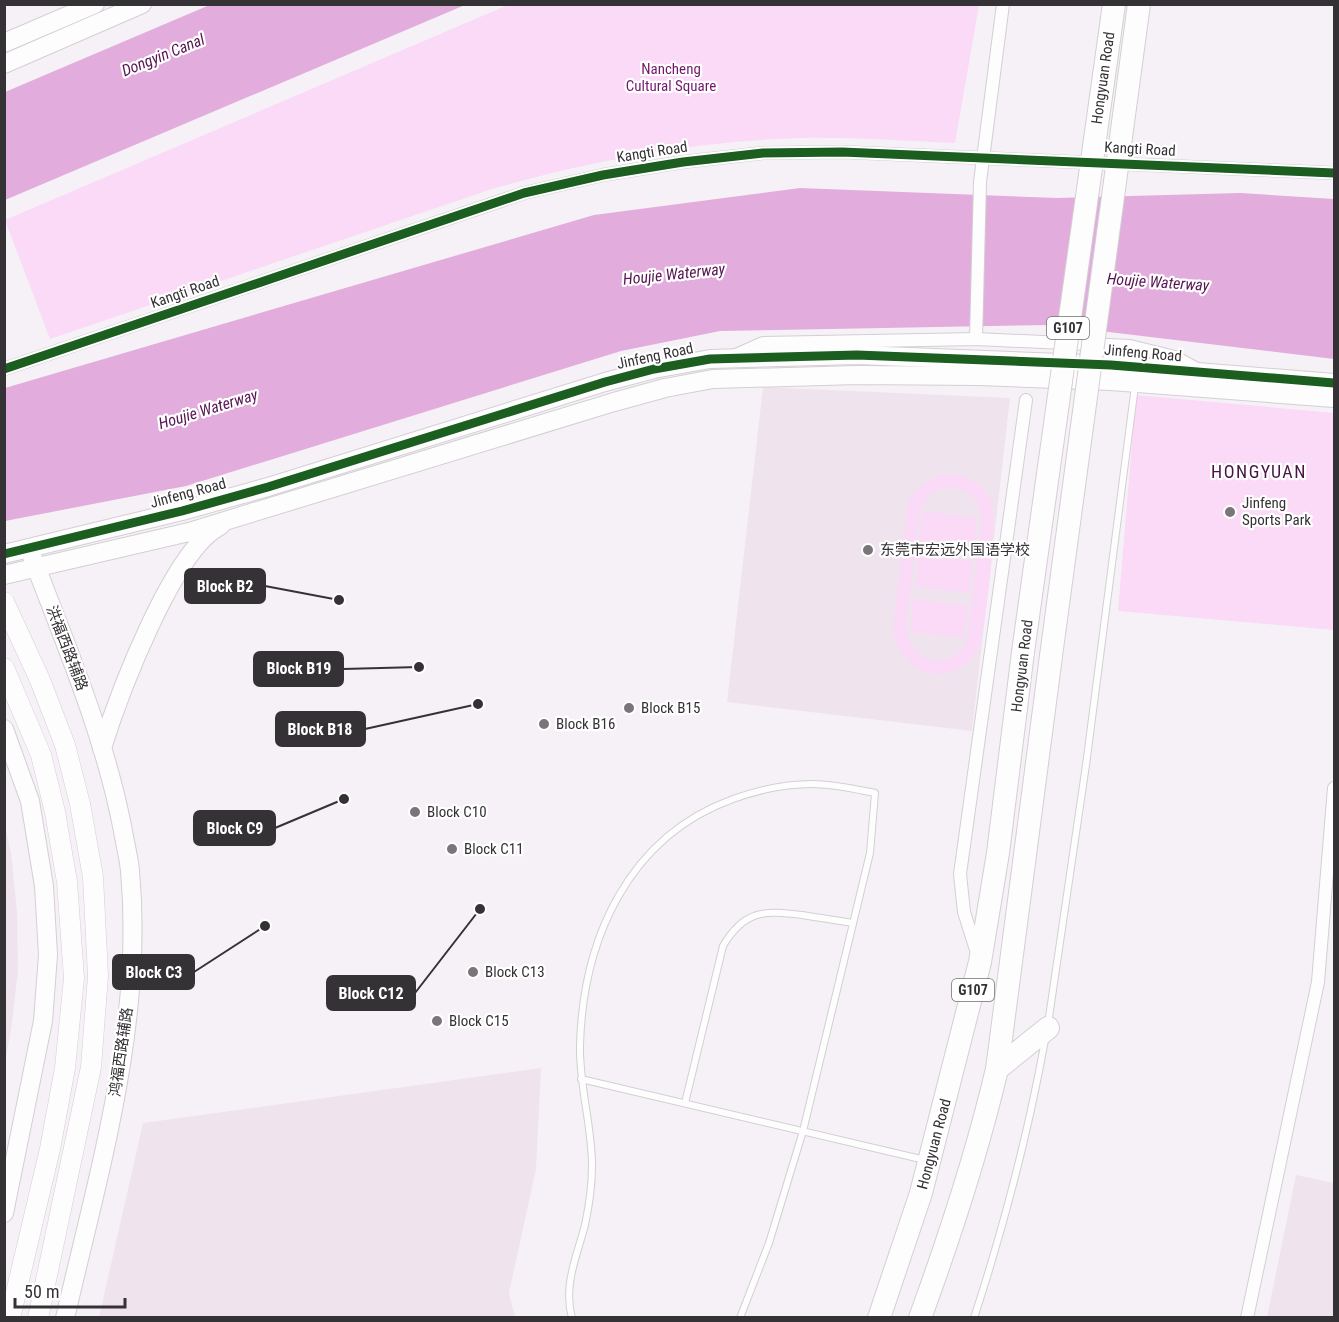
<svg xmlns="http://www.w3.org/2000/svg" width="1339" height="1322" viewBox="0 0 1339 1322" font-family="'Roboto Condensed','Noto Sans SC',sans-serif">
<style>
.built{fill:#efe4ee}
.green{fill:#fadaf7;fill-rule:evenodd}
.water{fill:#e2acdc}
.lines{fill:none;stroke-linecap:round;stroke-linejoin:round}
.lane-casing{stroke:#d3cfd3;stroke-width:8}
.street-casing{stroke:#d3cfd3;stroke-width:14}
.secondary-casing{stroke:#d3cfd3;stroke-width:20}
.primary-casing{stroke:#d3cfd3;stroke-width:21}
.highway-casing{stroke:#d3cfd3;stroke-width:24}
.lane{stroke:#fefdfe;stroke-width:6}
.street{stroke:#fefdfe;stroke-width:12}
.secondary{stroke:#fefdfe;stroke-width:18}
.primary{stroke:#fefdfe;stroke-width:20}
.highway{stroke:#fefdfe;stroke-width:22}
.highway-bridge-casing{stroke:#d3cfd3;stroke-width:24;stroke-linecap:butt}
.highway-bridge{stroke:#fefdfe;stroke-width:22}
.cycleway-casing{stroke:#fff;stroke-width:13}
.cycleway{stroke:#1b5e20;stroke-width:9}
.poi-dot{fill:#797579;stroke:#fff;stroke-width:2}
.labels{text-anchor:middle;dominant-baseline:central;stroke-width:4.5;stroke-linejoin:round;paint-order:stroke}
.shield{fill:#fff;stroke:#727072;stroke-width:1.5}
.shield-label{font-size:14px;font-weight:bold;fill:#353235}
.park-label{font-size:15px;fill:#71186c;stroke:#fff}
.street-label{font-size:15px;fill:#353235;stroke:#fff}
.poi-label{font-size:15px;fill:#353235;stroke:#fff;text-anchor:start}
.water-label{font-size:16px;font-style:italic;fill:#571453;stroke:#fff}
.quarter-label{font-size:18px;letter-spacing:1.5px;fill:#481645;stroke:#fff}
.leader{fill:none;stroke:#353235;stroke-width:2}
.callout-dot{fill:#353235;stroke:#fff;stroke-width:2}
.callout{fill:#353235;stroke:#353235;stroke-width:2}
.callout-label{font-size:16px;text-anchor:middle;font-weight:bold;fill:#fff}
</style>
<rect width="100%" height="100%" fill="#f6f1f6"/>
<g class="built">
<path d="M763 387 1010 398 972 731 727 702Z"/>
<path d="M5 825 11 853 17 912 18 971 11 1030 5 1062Z"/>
<path d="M541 1068 536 1169 509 1293 515 1317H99L143 1123Z"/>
<path d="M1296 1175 1334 1183V1317H1267Z"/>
</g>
<g class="green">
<path d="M508 5H979L955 143C904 141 852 137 801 138 697 141 592 160 492 189L50 339 5 220Z"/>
<path d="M1136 395 1334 413V630L1118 611Z"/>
<path d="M944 474C964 474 984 482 992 502 998 518 986 626 980 644 978 648 976 653 973 656 945 693 894 669 893 625L908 502C917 487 927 479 944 474ZM946 487C967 487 981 500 981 522L967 641C949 674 907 663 906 625L921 507 931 494Z"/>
<path d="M923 511 977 518 974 550 919 543Z"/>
<path d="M919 554 973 561 969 593 915 587Z"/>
<path d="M913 599 968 606 964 638 910 632Z"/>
</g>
<g class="water">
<path d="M212 4 465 5 5 200V92Z"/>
<path d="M800 188 1057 198 1240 193 1334 199V359L1050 325 720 331 621 351 186 486 5 521V388L594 215Z"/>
</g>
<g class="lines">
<g class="lane-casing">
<g id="lane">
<path d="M1048 1024 1086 765 1135 386"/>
<path d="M581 1079 925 1160"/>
<path d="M685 1103 723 946C744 910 765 910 802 915 819 918 836 920 853 923"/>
<path d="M572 1318C563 1285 577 1256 585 1225 589 1206 592 1186 592 1166 592 1125 579 1086 580 1045 583 939 628 837 733 799 758 790 785 784 812 784 834 784 854 789 875 793L870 853 803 1131 769 1243 740 1318"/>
<path d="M974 1318C1004 1226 1028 1134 1045 1040"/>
</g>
</g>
<g class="street-casing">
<g id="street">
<path d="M976 339 980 182 1003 4"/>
<path d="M736 355 763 343 976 339 1130 346 1175 357 1197 369"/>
<path d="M4 369 524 193 603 175 683 162 763 153 842 152 1334 173"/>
<path d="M977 953 964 912 960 874 1026 400"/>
<path d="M1247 1318 1318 982 1334 788"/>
</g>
</g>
<g class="secondary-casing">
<g id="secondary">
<path d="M4 43 95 4"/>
<path d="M4 64 142 4"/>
<path d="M4 554 182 511 268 487 605 382 654 369 710 359 857 355 1111 365 1334 383"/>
<path d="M32 556C66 646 105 736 123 831 125 844 129 858 130 871 144 1022 99 1171 65 1318"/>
<path d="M4 575 189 532 614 402 665 388 713 379 858 375 979 376 1111 381 1334 398"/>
<path d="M4 729 30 801 44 886 48 955 43 1021 4 1213"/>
<path d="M102 748C118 697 173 549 220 526"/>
</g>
</g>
<g class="primary-casing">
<g id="primary">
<path d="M4 602 40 680 65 745 80 804 93 877 98 976 91 1067 38 1318"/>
<path d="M4 668 41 755 55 812 67 882 74 978 65 1068 50 1149 10 1318"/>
</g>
</g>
<g class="highway-casing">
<g id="highway">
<path d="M997 1069 1048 1028"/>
<path d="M879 1318 921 1193 980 962 998 853 1023 652"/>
<path d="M920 1318C950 1236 977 1154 997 1069L1051 656"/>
</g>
</g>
<use href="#lane" class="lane"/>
<use href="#street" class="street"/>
<use href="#secondary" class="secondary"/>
<use href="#primary" class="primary"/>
<use href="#highway" class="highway"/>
<g class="highway-bridge-casing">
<g id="highway-bridge">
<path d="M1023 652 1114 4"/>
<path d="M1051 656 1139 4"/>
</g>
</g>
<use href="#highway-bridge" class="highway-bridge"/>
<g class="cycleway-casing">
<g id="cycleway">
<path d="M4 369 524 193 603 175 683 162 763 153 842 152 1334 173"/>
<path d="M4 554 182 511 268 487 605 382 654 369 710 359 857 355 1111 365 1334 383"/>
</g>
</g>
<use href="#cycleway" class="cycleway"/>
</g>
<g class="poi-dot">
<circle cx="1230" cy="512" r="6"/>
<circle cx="868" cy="550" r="6"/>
<circle cx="629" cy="708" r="6"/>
<circle cx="544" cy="724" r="6"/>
<circle cx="415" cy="812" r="6"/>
<circle cx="452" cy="849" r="6"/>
<circle cx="473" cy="972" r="6"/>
<circle cx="437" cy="1021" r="6"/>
</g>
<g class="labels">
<g class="shield">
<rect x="1047" y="317" width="42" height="22" rx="4.5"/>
<rect x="952" y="979" width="42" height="22" rx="4.5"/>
</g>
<g class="shield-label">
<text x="1068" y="328">G107</text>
<text x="973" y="990">G107</text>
</g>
<g class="park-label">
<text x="671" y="69">Nancheng<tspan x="671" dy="17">Cultural Square</tspan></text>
</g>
<g class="street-label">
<text transform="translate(1103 78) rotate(-82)">Hongyuan Road</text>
<text transform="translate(1140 149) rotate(3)">Kangti Road</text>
<text transform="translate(652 152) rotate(-9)">Kangti Road</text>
<text transform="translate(185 292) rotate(-19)">Kangti Road</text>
<text transform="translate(1143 353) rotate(5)">Jinfeng Road</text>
<text transform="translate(655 356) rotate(-12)">Jinfeng Road</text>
<text transform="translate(188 493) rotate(-15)">Jinfeng Road</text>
<text transform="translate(67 648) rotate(69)">洪福西路辅路</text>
<text transform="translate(1022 666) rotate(-83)">Hongyuan Road</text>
<text transform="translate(121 1052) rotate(-82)">鸿福西路辅路</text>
<text transform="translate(934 1144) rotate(-75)">Hongyuan Road</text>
</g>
<g class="poi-label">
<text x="1242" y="503">Jinfeng<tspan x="1242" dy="17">Sports Park</tspan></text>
<text x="880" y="550">东莞市宏远外国语学校</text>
<text x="641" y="708">Block B15</text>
<text x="556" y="724">Block B16</text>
<text x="427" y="812">Block C10</text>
<text x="464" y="849">Block C11</text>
<text x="485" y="972">Block C13</text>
<text x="449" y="1021">Block C15</text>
</g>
<g class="water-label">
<text transform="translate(163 55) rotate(-22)">Dongyin Canal</text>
<text transform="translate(674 274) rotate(-6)">Houjie Waterway</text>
<text transform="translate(1158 282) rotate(4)">Houjie Waterway</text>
<text transform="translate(208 409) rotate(-17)">Houjie Waterway</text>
</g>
<g class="quarter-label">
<text x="1259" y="471">HONGYUAN</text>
</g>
</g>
<path class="leader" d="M339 600L265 586M419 667L343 669M478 704L365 729M344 799L275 828M265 926L194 972M480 909L415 993"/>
<g class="callout-dot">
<circle cx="339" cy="600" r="6"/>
<circle cx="419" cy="667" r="6"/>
<circle cx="478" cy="704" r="6"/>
<circle cx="344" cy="799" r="6"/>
<circle cx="265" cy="926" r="6"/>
<circle cx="480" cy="909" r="6"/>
</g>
<g class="callout">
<rect x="185" y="569" width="80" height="34" rx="6"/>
<rect x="254" y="652" width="89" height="34" rx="6"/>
<rect x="276" y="712" width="89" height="34" rx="6"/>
<rect x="194" y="811" width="81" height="34" rx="6"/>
<rect x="113" y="955" width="81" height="34" rx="6"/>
<rect x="327" y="976" width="88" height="34" rx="6"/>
</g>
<g class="callout-label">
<text x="225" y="592">Block B2</text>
<text x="299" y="674">Block B19</text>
<text x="320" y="735">Block B18</text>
<text x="235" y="834">Block C9</text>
<text x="154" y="978">Block C3</text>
<text x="371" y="999">Block C12</text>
</g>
<rect width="1339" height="1322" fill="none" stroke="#353235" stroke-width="12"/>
<path d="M15 1298v9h110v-9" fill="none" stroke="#353235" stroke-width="3"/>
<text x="24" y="1298" font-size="18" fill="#353235" stroke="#ffffff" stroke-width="4.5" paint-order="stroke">50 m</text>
</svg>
